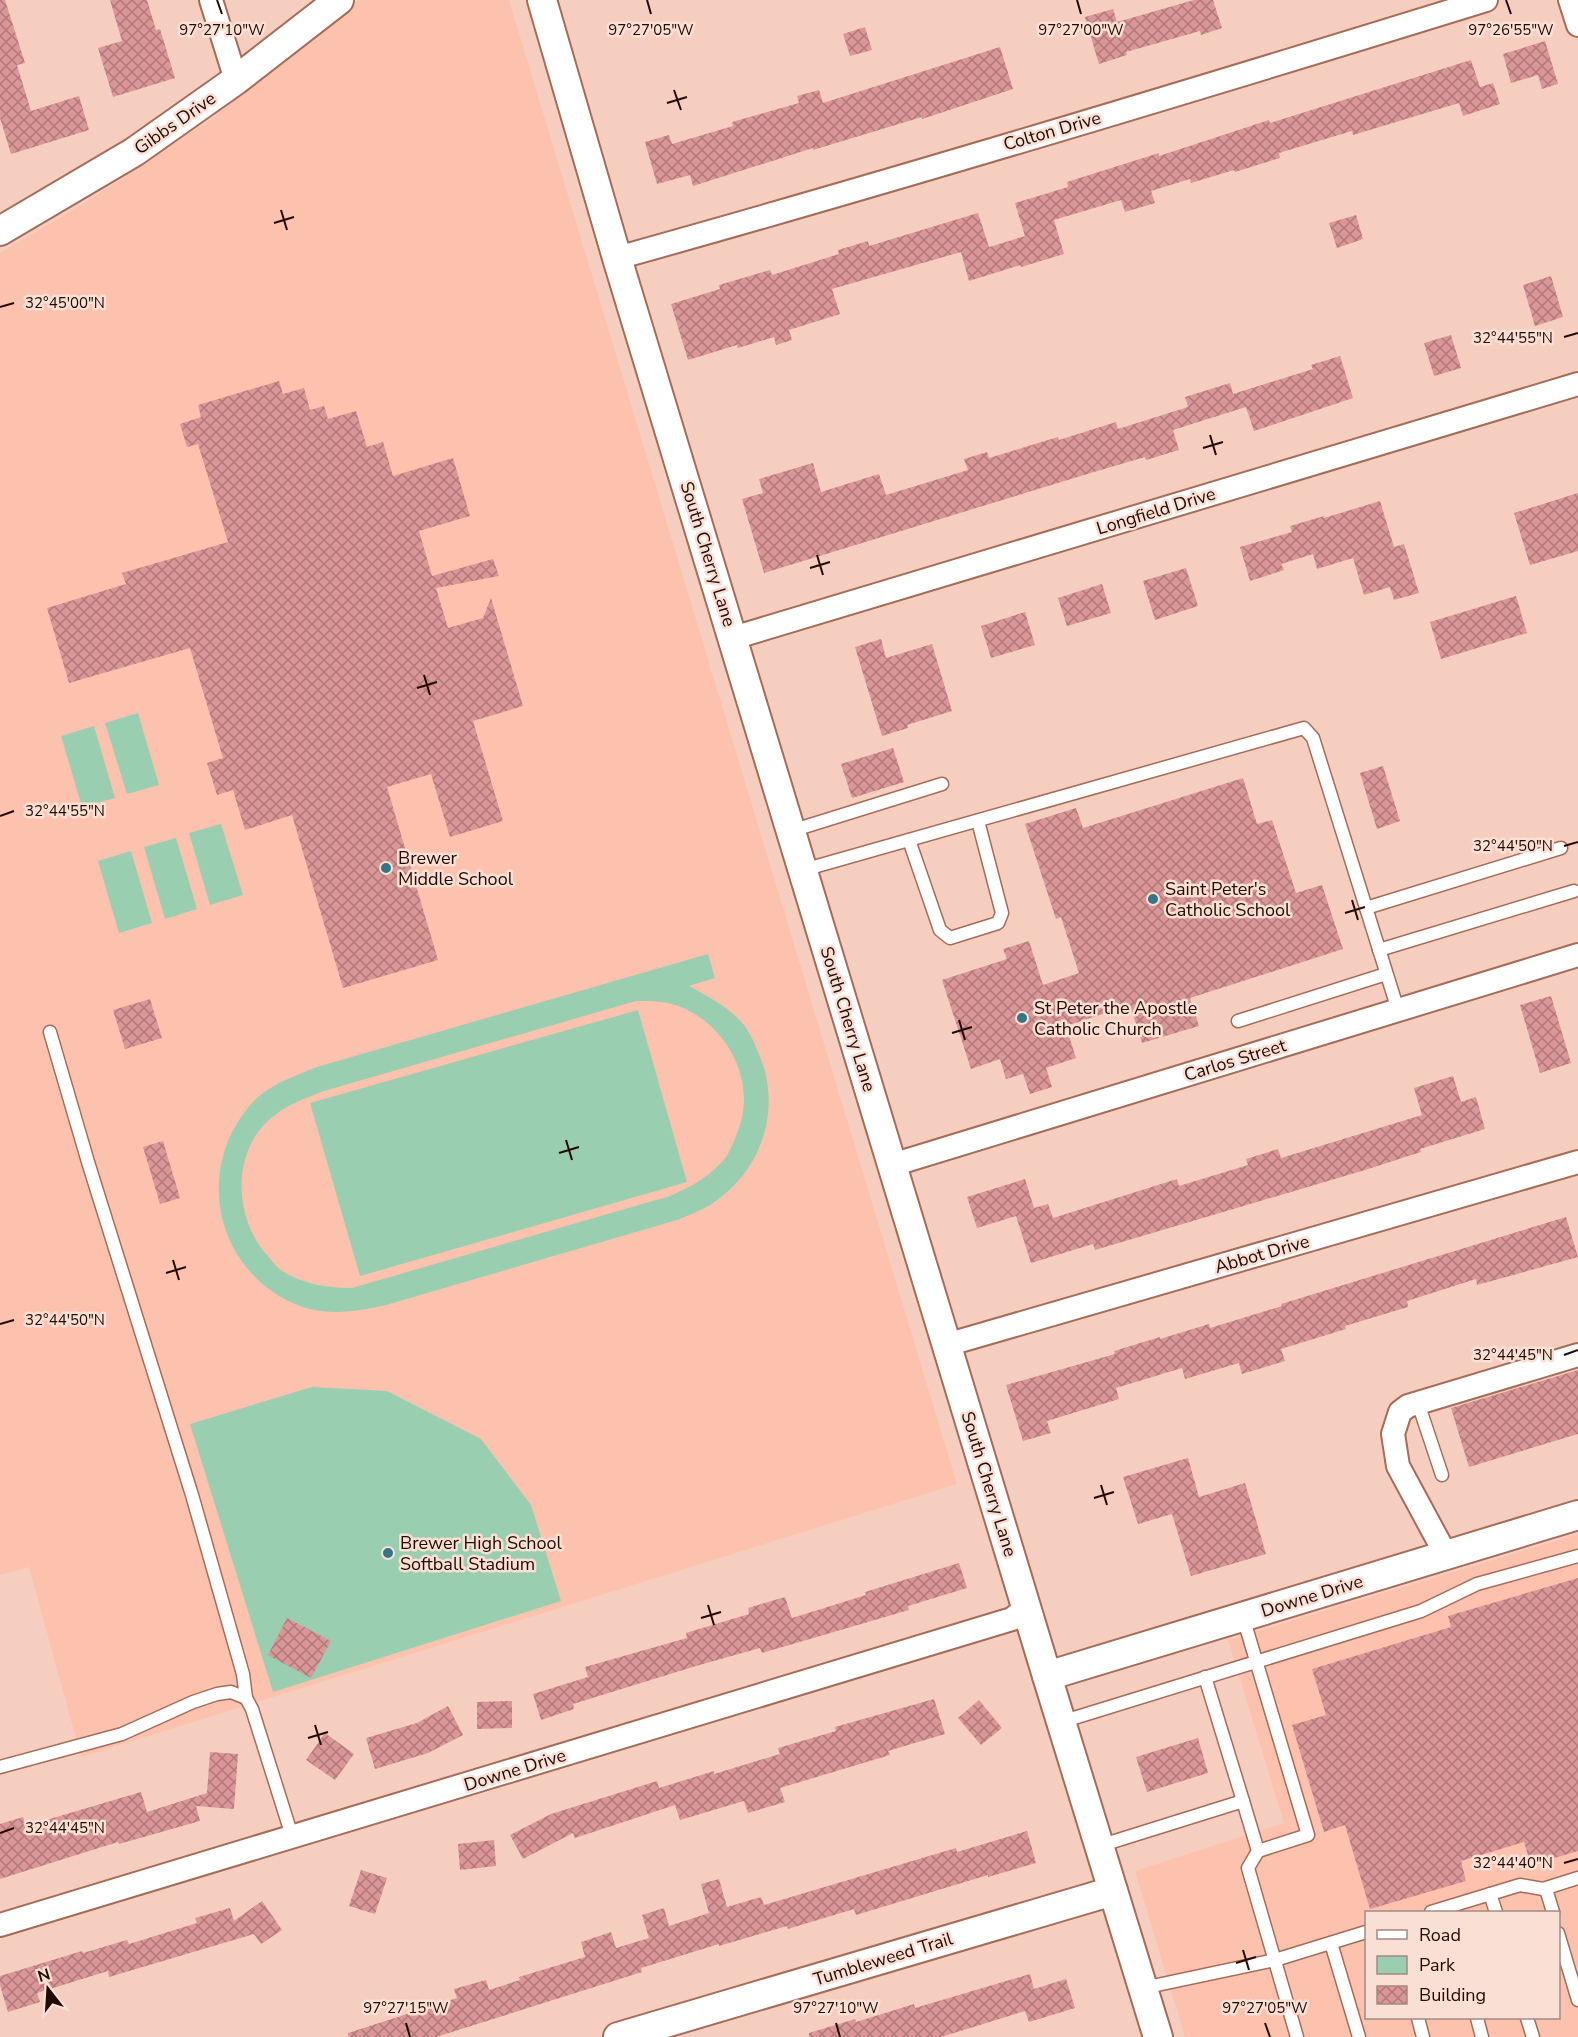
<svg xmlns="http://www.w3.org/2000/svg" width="1578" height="2037" viewBox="0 0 1578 2037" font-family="'Nunito Sans',sans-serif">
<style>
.built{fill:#fdc2ae;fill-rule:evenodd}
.park{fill:#99ceb0;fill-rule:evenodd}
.building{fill:url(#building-cross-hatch)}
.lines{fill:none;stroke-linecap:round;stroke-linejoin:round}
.service-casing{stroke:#a76c58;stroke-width:15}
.minor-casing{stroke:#a76c58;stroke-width:26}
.tertiary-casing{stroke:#a76c58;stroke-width:32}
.service{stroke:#fff;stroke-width:12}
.minor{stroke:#fff;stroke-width:22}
.tertiary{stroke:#fff;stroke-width:28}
.ticks{fill:none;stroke:#220b05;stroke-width:2}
.poi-dot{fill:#347588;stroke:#fadfd5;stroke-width:2}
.labels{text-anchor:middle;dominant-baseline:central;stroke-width:5;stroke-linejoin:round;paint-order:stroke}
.street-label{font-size:18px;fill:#220b05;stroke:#fadfd5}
.poi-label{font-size:18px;fill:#220b05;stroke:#fadfd5;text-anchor:start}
.ticks-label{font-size:15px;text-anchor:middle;fill:#220b05;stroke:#fadfd5;stroke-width:5;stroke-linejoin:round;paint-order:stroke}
</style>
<defs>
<pattern id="building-cross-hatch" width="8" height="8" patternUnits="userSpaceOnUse" patternTransform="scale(1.5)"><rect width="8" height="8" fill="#db9797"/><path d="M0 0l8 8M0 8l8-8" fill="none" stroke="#b17979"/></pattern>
</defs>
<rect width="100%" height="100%" fill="#f6cec0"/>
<g class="built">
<path d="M358 0H509L957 1484 81 1757 29 1567 0 1575V253L93 198 211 119Z"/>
<path d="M1578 1534V2037H1185L1135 1871 1284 1823 1228 1640ZM1366 1912H1558V2018H1366Z"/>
</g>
<g class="park">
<path d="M138 713 159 785 127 794 105 723Z"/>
<path d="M94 726 115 798 82 807 61 736Z"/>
<path d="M221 824 243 895 210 905 189 833Z"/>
<path d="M176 838 197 909 165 919 144 847Z"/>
<path d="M131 851 152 923 119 933 98 861Z"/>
<path d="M708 954 715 978 689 986C709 997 729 1007 744 1025 752 1035 761 1058 765 1071 778 1123 756 1176 710 1205 700 1211 688 1215 677 1220L386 1305C356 1312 323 1317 293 1303 213 1267 194 1165 254 1101 269 1085 297 1075 317 1067ZM636 1001C651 1001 667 1001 681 1007 727 1026 756 1080 739 1128 734 1140 730 1155 720 1164 705 1180 689 1187 670 1196L352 1288C327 1288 303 1284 282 1271 276 1267 271 1259 266 1254 233 1216 231 1147 275 1115 290 1103 307 1098 324 1091Z"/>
<path d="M638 1010 687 1182 360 1276 310 1103Z"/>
<path d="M312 1387 387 1391 481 1439 531 1505 561 1601 273 1692 190 1424Z"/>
</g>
<g class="building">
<path d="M0 0H5L25 63 17 65 31 111 79 96 89 130 11 154 0 118Z"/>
<path d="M110 0H147L156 30 160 29 175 78 113 97 98 48 122 41Z"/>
<path d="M1194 0H1213L1222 28 1201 35 1200 31 1126 52 1127 55 1099 64 1085 17 1113 9 1117 22Z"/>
<path d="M865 27 872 50 850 56 843 34Z"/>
<path d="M1545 41 1558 84 1542 89 1538 75 1511 83 1503 54Z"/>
<path d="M1000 47 1013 89 922 119V117L813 150V148L693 186 690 175 657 184 645 142 669 135 672 144 733 126 732 122 799 103 797 96 819 90 823 103Z"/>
<path d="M1471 60 1480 87 1493 83 1500 104 1463 116 1459 103 1353 135 1352 131 1279 153 1280 158 1235 172 1234 170 1191 183 1190 179 1151 191 1155 203 1125 212 1121 200 1054 220 1064 254 1021 267 1020 265 969 281 961 252 832 289 840 314 789 330 792 340 776 345 774 337 738 348 737 345 688 360 671 304 720 289 719 285 770 270 772 275 839 254 838 250 868 241 869 246 978 213 989 247 1025 236 1015 203 1068 187 1067 182 1159 153V156L1269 120 1270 123Z"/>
<path d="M1356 215 1363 239 1337 248 1329 223Z"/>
<path d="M1551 276 1563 317 1535 326 1523 285Z"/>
<path d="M1451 335 1461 368 1434 376 1424 343Z"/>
<path d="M1340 356 1353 398 1254 431 1246 407 1173 430 1179 450 1146 460 1145 457 1094 472 764 573 742 499 763 493 759 479 813 463 821 492 879 474 886 495 968 470 964 459 987 452 989 458 1058 437 1059 440 1116 422 1118 429 1188 407 1185 397 1230 383 1233 394 1313 369 1311 365Z"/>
<path d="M279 381 283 394 304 388 310 410 324 406 328 419 356 411 367 447 383 442 393 476 453 458 470 516 419 531 432 576 493 559 499 576 436 588 448 628 483 618 491 598 523 706 473 721 503 821 450 837 431 774 387 787 438 960 343 988 292 815 245 830 233 790 217 795 207 763 223 758 190 648 69 683 47 608 126 584 122 573 228 542 198 444 187 447 180 424 201 417 198 405Z"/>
<path d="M1578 493V551L1530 565 1514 513Z"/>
<path d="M1380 501 1394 547 1404 544 1419 593 1394 600 1390 587 1364 595 1353 558 1317 569 1313 554 1281 564 1284 570 1250 581 1240 547 1292 532 1290 526 1324 516V518Z"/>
<path d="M1186 568 1198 606 1155 620 1143 581Z"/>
<path d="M1102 584 1111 613 1067 626 1058 598Z"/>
<path d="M1516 596 1527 633 1441 659 1430 622Z"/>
<path d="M1025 612 1035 645 991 658 981 626Z"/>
<path d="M881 639 886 658 932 644 952 711 907 725 908 728 882 736 855 647Z"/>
<path d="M893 748 904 782 852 798 841 764Z"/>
<path d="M1383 766 1400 821 1377 829 1360 773Z"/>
<path d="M1243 778 1257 824 1272 820 1296 893 1322 885 1343 949 1190 998 1199 1026 1142 1043 1130 1005 1066 1026 1076 1058 1046 1068 1052 1087 1030 1094 1023 1074 1006 1079 1000 1059 971 1069 942 980 1007 959 1003 949 1029 941 1043 985 1079 973 1061 917 1056 919 1025 824 1076 808 1083 828Z"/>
<path d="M1551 996 1571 1063 1540 1073 1520 1005Z"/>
<path d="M150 999 162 1038 125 1049 113 1010Z"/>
<path d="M1453 1076 1461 1102 1476 1097 1485 1129 1420 1149 1421 1152 1365 1170 1095 1250 1093 1244 1031 1263 1016 1216 977 1228 967 1197 1025 1179 1034 1208 1048 1204 1053 1218 1177 1179 1179 1186 1248 1165 1246 1159 1278 1149 1281 1158 1422 1115 1414 1088Z"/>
<path d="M163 1141 180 1198 160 1204 143 1147Z"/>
<path d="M1566 1217 1578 1257 1477 1285 1476 1279 1407 1301 1408 1307 1345 1326 1346 1329 1281 1349 1285 1361 1242 1374 1239 1363 1185 1379 1182 1368 1116 1388 1119 1399 1047 1421 1051 1433 1023 1441 1006 1385 1115 1354 1114 1351 1160 1337V1339L1209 1324 1210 1328 1282 1306 1281 1304Z"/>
<path d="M1578 1370V1434L1469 1467 1451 1408Z"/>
<path d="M1188 1458 1199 1497 1245 1483 1266 1554 1191 1576 1172 1514 1138 1524 1123 1477Z"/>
<path d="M959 1563 967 1588 908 1606 909 1610 762 1653 760 1648 696 1666 573 1704 574 1709 541 1720 533 1694 588 1677 585 1667 687 1638 686 1633 749 1614 748 1608 785 1597 792 1618 866 1595 865 1592Z"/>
<path d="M1578 1578V1851L1531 1865 1524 1842 1461 1861 1466 1881 1370 1909 1345 1825 1324 1832 1292 1725 1326 1715 1312 1669 1451 1627 1448 1616Z"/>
<path d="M287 1618 331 1641 311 1678 268 1655Z"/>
<path d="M934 1699 945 1734 888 1751 890 1755 780 1788 785 1802 748 1813 744 1801 680 1820 675 1805 575 1838 573 1833 523 1859 510 1835 551 1814 657 1781 659 1788 714 1771V1774L780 1754 778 1748 836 1731 835 1727Z"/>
<path d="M979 1700 1002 1728 981 1745 958 1718Z"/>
<path d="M512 1701V1728L477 1729V1702Z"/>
<path d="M448 1706 463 1735 428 1753 375 1769 366 1738 417 1723Z"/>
<path d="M325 1733 354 1754 335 1780 306 1760Z"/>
<path d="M1198 1738 1208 1773 1147 1792 1136 1757Z"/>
<path d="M210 1752 238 1754 234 1809 196 1806 200 1821 119 1844 118 1842 0 1879V1824L23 1817 26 1826 141 1792 147 1812 207 1793Z"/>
<path d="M1027 1831 1036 1863 988 1877V1875L856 1915 854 1909 788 1929 787 1926 719 1946V1944L641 1968 642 1972 436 2037H348V2033L457 1998 454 1989 486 1980 489 1990 520 1980 519 1977 585 1957 581 1942 611 1932 616 1948 649 1938 642 1915 664 1908 669 1926 709 1913 701 1884 719 1879 727 1907 761 1897 764 1905 956 1848 957 1852Z"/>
<path d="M494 1840 496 1866 460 1870 458 1844Z"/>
<path d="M361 1870 387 1878 375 1914 349 1906Z"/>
<path d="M262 1901 282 1930 261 1944 254 1934 109 1977 108 1971 37 1993 40 2002 8 2012 0 1985V1976L82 1951 83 1953 127 1940 129 1944 197 1923 195 1918 230 1908 234 1921Z"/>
<path d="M1030 1974 1034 1989 1066 1979 1075 2008 1029 2022 1025 2011 941 2037H809V2033L855 2019 856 2022 914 2004 915 2008Z"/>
</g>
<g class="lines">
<g class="service-casing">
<g id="service">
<path d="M791 831 942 784"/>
<path d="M909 840 940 930 950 938 998 923 1002 913 978 821"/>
<path d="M803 870 1304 728 1313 738 1398 1010"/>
<path d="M1366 908 1561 848"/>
<path d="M1379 950 1574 891"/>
<path d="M1238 1021 1386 974"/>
<path d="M50 1032 88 1162 192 1495 243 1674 246 1698"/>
<path d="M1418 1403 1442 1475"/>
<path d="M1243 1617 1308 1835 1258 1851"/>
<path d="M1205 1677 1243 1801"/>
<path d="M1061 1722 1421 1611 1477 1584 1578 1556"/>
<path d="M0 1767 122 1734 193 1702 217 1694 231 1692 246 1698 252 1709 292 1836"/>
<path d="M1099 1846 1243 1801 1258 1851 1248 1868 1297 2037"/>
<path d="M1546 1889 1553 1912"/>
<path d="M1490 1894 1496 1912"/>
<path d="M1431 1912 1520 1885 1543 1889 1578 1878"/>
<path d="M1558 1933 1578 2000"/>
<path d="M1331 1943 1359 2037"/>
<path d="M1143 1988 1275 1960 1366 1932"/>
<path d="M1418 2018 1423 2037"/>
<path d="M1477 2018 1482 2037"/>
<path d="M1527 2018 1533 2037"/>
</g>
</g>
<g class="minor-casing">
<g id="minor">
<path d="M211 0 236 80"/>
<path d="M1570 0 1578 25"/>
<path d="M617 258C908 177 1198 89 1486 0"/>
<path d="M733 638 1578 384"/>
<path d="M892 1165 1578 955"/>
<path d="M946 1345 1578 1162"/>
<path d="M1446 1555 1398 1466 1393 1434 1400 1412 1408 1406 1578 1355"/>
<path d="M0 1925 1012 1619 1026 1608"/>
</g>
</g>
<g class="tertiary-casing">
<g id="tertiary">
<path d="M542 0 617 258 1047 1676 1158 2037"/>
<path d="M0 231 134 152 236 80 339 0"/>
<path d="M1047 1676 1578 1515"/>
<path d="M618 2037 1113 1891"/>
</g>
</g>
<use href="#service" class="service"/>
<use href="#minor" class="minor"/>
<use href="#tertiary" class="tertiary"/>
</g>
<path class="ticks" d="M217 0 222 14M647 0 651 14M1077 0 1081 14M1506 0 1511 14M674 90 681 110M667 103 687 97M281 210 287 230M274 223 294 217M0 307 14 303M1564 337 1578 333M1210 435 1216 455M1203 448 1223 442M817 555 823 575M810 568 830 562M424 675 430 695M417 688 437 682M0 816 14 811M1564 846 1578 842M1352 900 1358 920M1345 913 1365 907M959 1020 965 1040M952 1033 972 1027M566 1140 572 1160M559 1153 579 1147M173 1260 179 1280M166 1273 186 1267M0 1324 14 1320M1564 1355 1578 1350M1101 1485 1107 1505M1094 1498 1114 1492M708 1605 714 1625M701 1618 721 1612M315 1725 321 1745M308 1738 328 1732M0 1833 14 1828M1564 1863 1578 1859M1243 1950 1249 1970M1236 1963 1256 1957M406 2023 410 2037M836 2023 840 2037M1265 2023 1270 2037"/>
<g class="poi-dot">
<circle cx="386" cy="868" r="6"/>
<circle cx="1153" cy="899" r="6"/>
<circle cx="1022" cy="1018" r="6"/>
<circle cx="388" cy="1553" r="6"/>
</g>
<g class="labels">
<g class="street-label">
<text transform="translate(175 123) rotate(-35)">Gibbs Drive</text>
<text transform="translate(1052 131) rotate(-16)">Colton Drive</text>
<text transform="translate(1156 511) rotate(-17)">Longfield Drive</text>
<text transform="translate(708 554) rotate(73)">South Cherry Lane</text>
<text transform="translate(848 1019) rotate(73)">South Cherry Lane</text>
<text transform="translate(1235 1060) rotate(-17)">Carlos Street</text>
<text transform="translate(1262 1254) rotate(-16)">Abbot Drive</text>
<text transform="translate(989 1484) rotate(73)">South Cherry Lane</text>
<text transform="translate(1312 1596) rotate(-17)">Downe Drive</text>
<text transform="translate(515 1770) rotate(-17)">Downe Drive</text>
<text transform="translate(883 1959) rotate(-17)">Tumbleweed Trail</text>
</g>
<g class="poi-label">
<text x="398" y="858">Brewer<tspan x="398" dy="21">Middle School</tspan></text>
<text x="1165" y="889">Saint Peter's<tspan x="1165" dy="21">Catholic School</tspan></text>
<text x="1034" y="1008">St Peter the Apostle<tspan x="1034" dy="21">Catholic Church</tspan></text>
<text x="400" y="1543">Brewer High School<tspan x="400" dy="21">Softball Stadium</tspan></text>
</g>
</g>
<g class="ticks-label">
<text x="222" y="35">97°27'10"W</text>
<text x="651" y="35">97°27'05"W</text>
<text x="1081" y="35">97°27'00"W</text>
<text x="1511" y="35">97°26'55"W</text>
<text x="65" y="308">32°45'00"N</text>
<text x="1513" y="343">32°44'55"N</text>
<text x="65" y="816">32°44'55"N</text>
<text x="1513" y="851">32°44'50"N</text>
<text x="65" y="1325">32°44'50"N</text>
<text x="1513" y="1360">32°44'45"N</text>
<text x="65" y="1833">32°44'45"N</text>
<text x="1513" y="1868">32°44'40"N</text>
<text x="406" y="2013">97°27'15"W</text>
<text x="836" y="2013">97°27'10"W</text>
<text x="1265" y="2013">97°27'05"W</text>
</g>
<rect x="1365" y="1911" width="195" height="108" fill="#fadfd5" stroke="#a48a82" stroke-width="1.5"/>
<rect x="1377" y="1930" width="30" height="9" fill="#ffffff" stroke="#a48a82" stroke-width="1.5"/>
<text x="1419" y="1941" font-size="18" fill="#220b05">Road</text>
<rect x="1377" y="1956" width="30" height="18" fill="#99ceb0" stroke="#a48a82" stroke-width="1.5"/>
<text x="1419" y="1971" font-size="18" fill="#220b05">Park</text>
<rect x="1377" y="1986" width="30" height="18" fill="url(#building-cross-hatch)" stroke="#a48a82" stroke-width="1.5"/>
<text x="1419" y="2001" font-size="18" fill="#220b05">Building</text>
<g transform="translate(48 1989) rotate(343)" stroke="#fadfd5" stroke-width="4.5" paint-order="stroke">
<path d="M0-4.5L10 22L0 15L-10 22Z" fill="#220b05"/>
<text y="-9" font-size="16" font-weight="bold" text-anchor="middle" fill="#220b05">N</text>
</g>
</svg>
